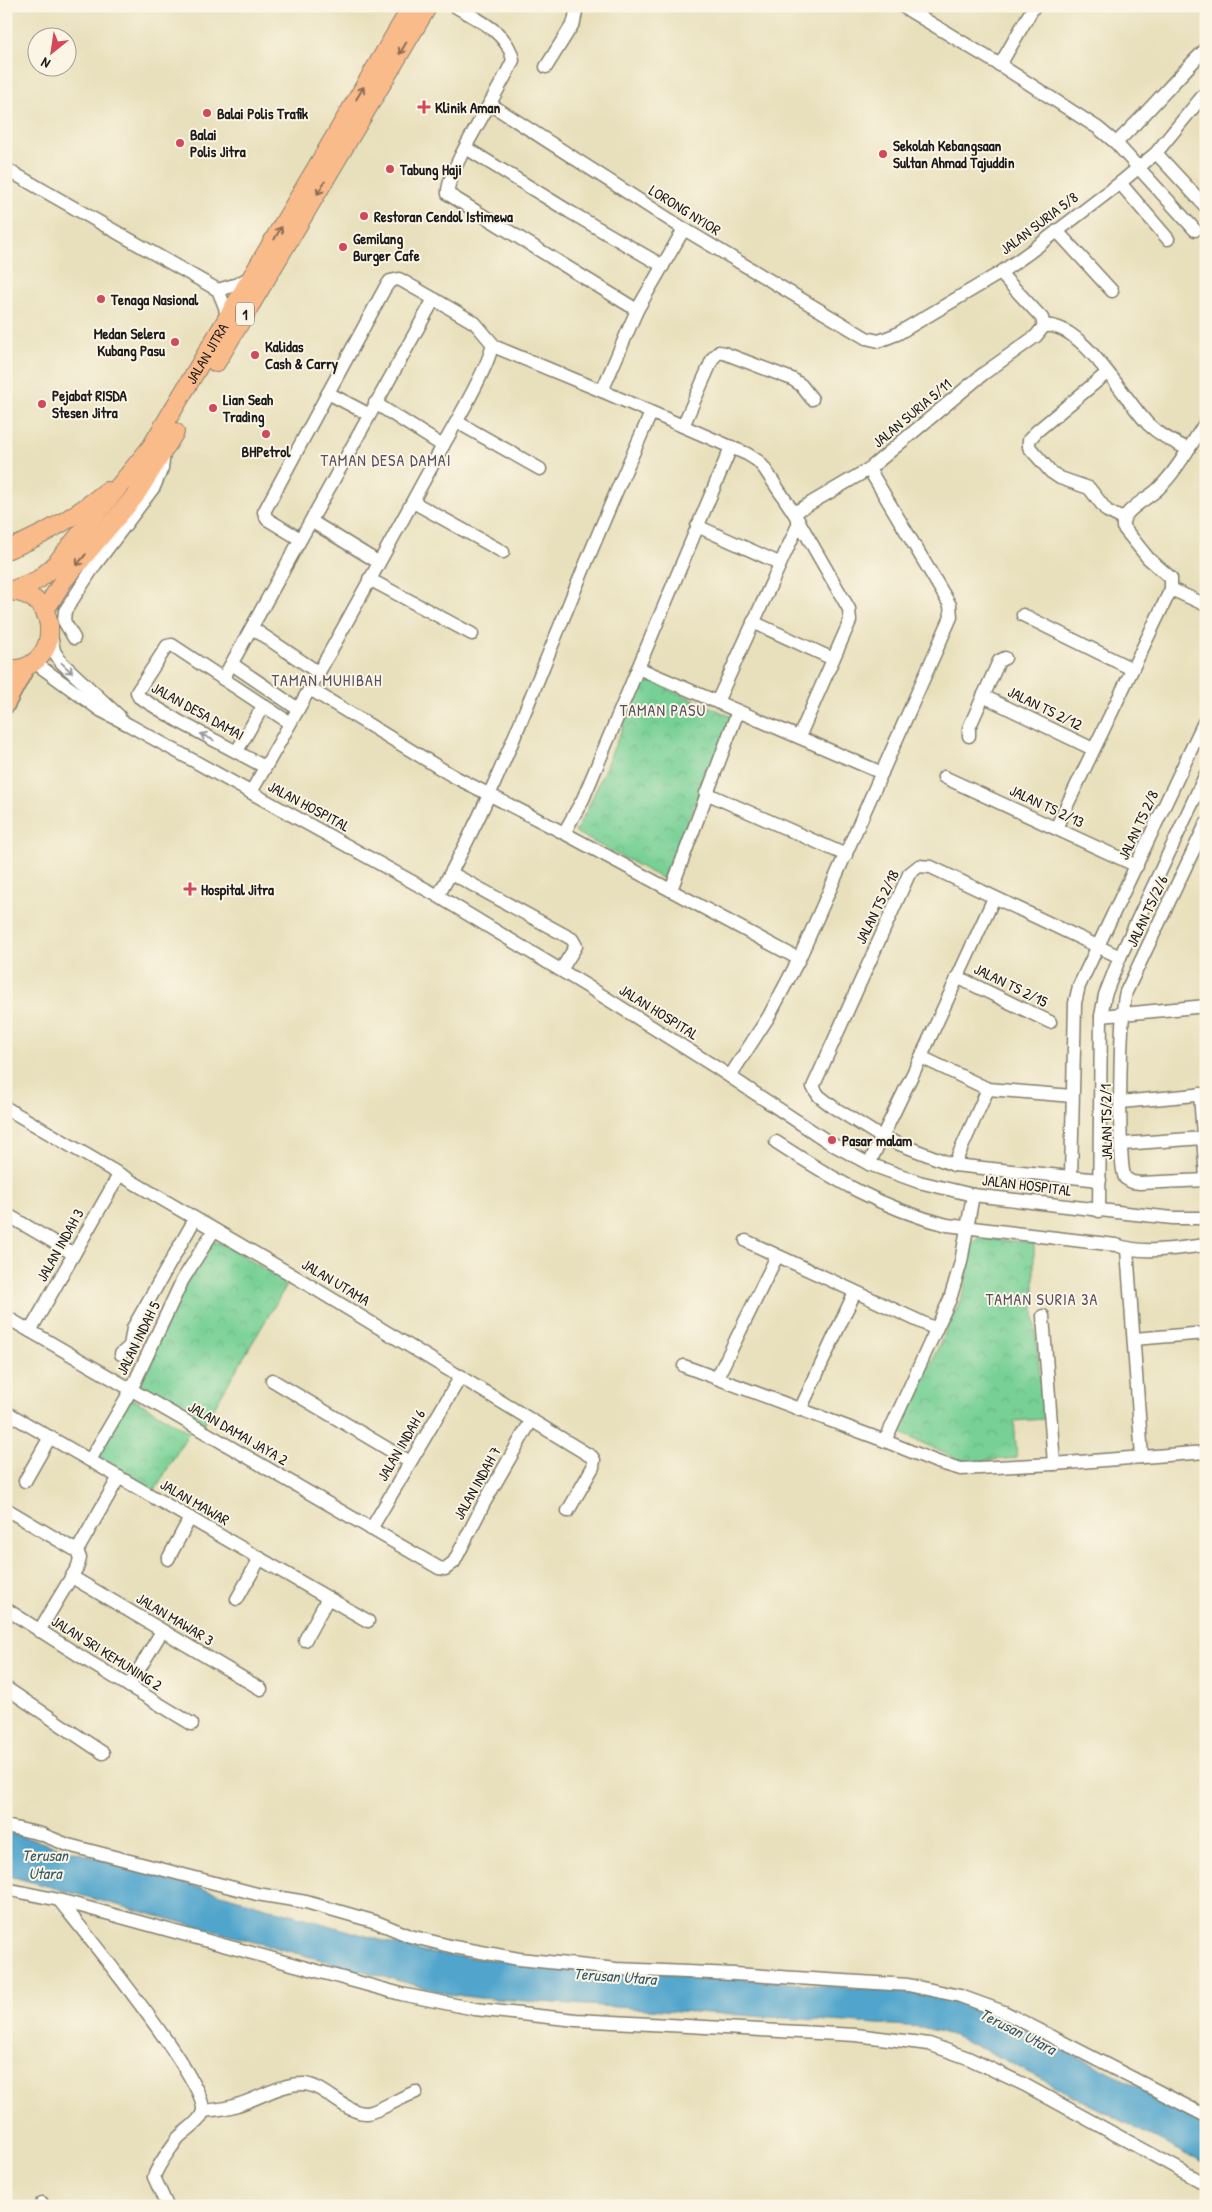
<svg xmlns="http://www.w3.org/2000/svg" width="1212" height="2212" viewBox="0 0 1212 2212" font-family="'Patrick Hand',sans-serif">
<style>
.park{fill:url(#park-crowns);stroke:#4a7658}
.water{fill:#51a5cc;stroke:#366074}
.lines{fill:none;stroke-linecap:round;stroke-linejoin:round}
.minor-casing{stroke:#827e6c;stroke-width:15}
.major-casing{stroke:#827e6c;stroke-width:18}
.highway-casing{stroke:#827e6c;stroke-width:20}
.minor{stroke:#fff;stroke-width:12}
.major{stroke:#fabb8b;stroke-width:15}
.highway{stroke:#fabb8b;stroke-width:18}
.oneway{stroke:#8b6c54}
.oneway2{stroke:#999}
.poi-dot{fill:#d1495b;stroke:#fcf5e5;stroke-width:2}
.labels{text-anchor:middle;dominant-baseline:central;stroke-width:4;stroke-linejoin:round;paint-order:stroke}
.shield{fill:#fcf5e5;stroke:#5f5d58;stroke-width:1}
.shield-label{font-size:14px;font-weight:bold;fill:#1c1c1c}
.poi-label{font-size:15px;font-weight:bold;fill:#1c1c1c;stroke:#fcf5e5;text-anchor:start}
.street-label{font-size:15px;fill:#1c1c1c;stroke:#fcf5e5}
.neighbourhood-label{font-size:16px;letter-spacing:1px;fill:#564f65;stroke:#fcf5e5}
.water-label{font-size:16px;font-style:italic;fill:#345a6b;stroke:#fcf5e5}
</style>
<defs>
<pattern id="park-crowns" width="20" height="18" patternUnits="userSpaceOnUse" patternTransform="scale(1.25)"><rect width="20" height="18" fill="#77d095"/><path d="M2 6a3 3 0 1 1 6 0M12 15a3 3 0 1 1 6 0" fill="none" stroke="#66b280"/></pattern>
</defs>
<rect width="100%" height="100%" fill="#fcf5e5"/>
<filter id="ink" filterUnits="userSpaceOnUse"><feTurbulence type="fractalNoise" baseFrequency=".02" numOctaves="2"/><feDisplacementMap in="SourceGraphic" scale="10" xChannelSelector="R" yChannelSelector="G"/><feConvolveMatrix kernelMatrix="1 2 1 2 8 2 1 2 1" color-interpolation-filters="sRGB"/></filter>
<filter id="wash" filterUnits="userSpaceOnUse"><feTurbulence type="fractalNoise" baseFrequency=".0096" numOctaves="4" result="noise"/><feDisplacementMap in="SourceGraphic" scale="20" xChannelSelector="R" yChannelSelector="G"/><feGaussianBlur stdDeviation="1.12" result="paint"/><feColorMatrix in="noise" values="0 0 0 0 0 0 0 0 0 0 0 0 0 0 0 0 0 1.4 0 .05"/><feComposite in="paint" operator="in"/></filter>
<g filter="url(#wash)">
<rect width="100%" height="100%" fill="#e8e0bc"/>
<g class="park">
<path d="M644 678 733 717 663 879 575 832 588 808Z"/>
<path d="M979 1238 1034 1243V1313L1044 1419 1014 1421 1017 1458 963 1462 899 1432 964 1292 972 1243Z"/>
<path d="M212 1241 223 1244 288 1283 204 1424 139 1386 176 1299Z"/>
<path d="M130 1397 189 1432 154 1492 95 1457Z"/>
</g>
<path class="water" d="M6 1832 422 1952 472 1958 917 1993 961 2000 1001 2017 1206 2122V2165L989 2052 954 2036 922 2027 479 1998 448 1994 6 1875Z"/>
</g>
<g filter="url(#ink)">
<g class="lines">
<g class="minor-casing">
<g id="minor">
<path d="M455 6C478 20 508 32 513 60 502 88 445 171 448 194L637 310"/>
<path d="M902 6 1000 65 1098 128 1116 143 1195 230"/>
<path d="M1000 65 1034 6"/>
<path d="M546 67 574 22 577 6"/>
<path d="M490 104 684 229 866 338 879 341 897 334 1000 273 1030 252 1120 183 1156 153 1206 92"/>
<path d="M1116 143C1148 113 1175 79 1206 49"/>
<path d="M466 148 570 212 663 266"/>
<path d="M1156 153 1206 207"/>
<path d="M6 169 218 290 225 307 227 321"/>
<path d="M1120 183 1168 239"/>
<path d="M1057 231 1112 291"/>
<path d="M1000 273 1042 318 1044 326"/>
<path d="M218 290 238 284 250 277"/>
<path d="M1044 326C1081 320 1125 401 1149 425 1161 436 1174 442 1188 449"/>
<path d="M493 346 602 391 747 454 758 461 764 468 794 513 849 609 850 621 799 737"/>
<path d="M1107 373 1037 431 1029 440V447L1051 472 1060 478 1089 488 1107 511 1123 519"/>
<path d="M602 391 637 310 684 229"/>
<path d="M375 403 443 446"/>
<path d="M368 414 328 393 385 288 390 281 399 279 434 299"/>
<path d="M457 422 540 469"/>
<path d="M1206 422C1191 444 1177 471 1158 489 1148 499 1120 511 1123 527L1148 558 1171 578V589L1206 605"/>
<path d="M683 426 713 358 719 352 724 353 792 379 801 385 812 399"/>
<path d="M413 502 503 552"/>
<path d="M794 513 869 469 983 374 1036 336 1044 326"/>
<path d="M311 521 378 562"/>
<path d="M697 526 779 563"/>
<path d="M300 539 267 519 264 512 328 393"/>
<path d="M369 579 472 634"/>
<path d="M1023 615 1132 669"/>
<path d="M753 622 833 659"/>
<path d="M252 628 319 673"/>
<path d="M51 634 54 651 61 662 119 716"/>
<path d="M74 638 64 621 65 611 95 565 154 487 162 468 164 453"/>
<path d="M34 662 100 710 129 725 438 896 590 988 717 1068 830 1143 869 1164 919 1182 973 1195 1126 1213 1173 1218H1206"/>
<path d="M232 664 298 709"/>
<path d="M638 668 882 773"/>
<path d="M223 679 434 299 475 323 492 343C494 358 450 433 440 451 378 565 316 680 251 792"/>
<path d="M310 689 453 776 564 833 799 959"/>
<path d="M983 696 1093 749"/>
<path d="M717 702 799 523"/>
<path d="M969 736V728L999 661 1005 658"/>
<path d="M237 751 263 706"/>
<path d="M265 767 180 722 139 697 137 692 167 646 172 645 290 723"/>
<path d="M944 777 1137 866"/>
<path d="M706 793 846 855"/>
<path d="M1206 824 1126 992C1120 1012 1117 1163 1125 1178L1132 1182 1140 1183 1206 1180"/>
<path d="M1056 828 1171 589"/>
<path d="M564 833 583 799 731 447"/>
<path d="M451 873 572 939 576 946 561 970"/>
<path d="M671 890 738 711"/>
<path d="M438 896C487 810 522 718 560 626 589 555 619 484 651 413"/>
<path d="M957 977 1050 1022"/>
<path d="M1101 1016 1206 1006"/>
<path d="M921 1057 988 1089 1072 1096"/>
<path d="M730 1076 769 1016 799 959 951 617 950 605 869 469"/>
<path d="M1200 1094 1206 1178"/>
<path d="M1121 1102 1206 1094"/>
<path d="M6 1108 304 1282 592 1457 594 1460 593 1467 568 1511"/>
<path d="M776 1142C833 1179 881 1208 947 1225L1116 1245C1143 1255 1178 1248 1206 1245"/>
<path d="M1122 1144 1203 1138"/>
<path d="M869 1164 921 1057 994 898"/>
<path d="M954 1165 988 1089"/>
<path d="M1071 1177 1075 1003 1079 986 1206 718"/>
<path d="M1100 1180 954 1165 881 1137 833 1107 819 1096 813 1087 909 874 919 866 931 867 1120 957"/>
<path d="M1099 1211 1101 1016 1105 995 1120 957 1206 774"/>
<path d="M6 1214 74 1254"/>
<path d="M746 1241 936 1329"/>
<path d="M1127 1249 1142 1457"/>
<path d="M1043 1316 1054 1464"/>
<path d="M6 1317 439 1568 445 1569 454 1562 484 1503 531 1421"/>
<path d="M30 1331 119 1175"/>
<path d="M1134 1339 1206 1333"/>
<path d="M121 1354 130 1346 133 1328 195 1219"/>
<path d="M684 1366 885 1441 937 1462 961 1469 1054 1464 1206 1452"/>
<path d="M717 1378 777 1256"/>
<path d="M272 1380 410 1462"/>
<path d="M800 1410 855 1292"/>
<path d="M6 1412 368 1621"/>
<path d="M885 1441 950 1299 961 1262 973 1195"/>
<path d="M90 1460 131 1390 182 1281 214 1230"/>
<path d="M25 1481 50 1437"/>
<path d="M6 1509 77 1551 80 1558 78 1566 39 1631"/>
<path d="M371 1529 461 1376"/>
<path d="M77 1551 119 1477"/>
<path d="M168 1559 190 1518"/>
<path d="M72 1577 261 1689"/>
<path d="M237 1599 260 1558"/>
<path d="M6 1609 91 1663 192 1724"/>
<path d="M305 1640 328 1598"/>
<path d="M129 1686 162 1631"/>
<path d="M6 1688 103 1753"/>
<path d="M6 1826 41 1834 68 1845 257 1894 306 1902 376 1922 410 1936 454 1947 519 1959 616 1969 734 1974 908 1985 960 1996 1004 2012 1206 2116"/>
<path d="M6 1889 59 1900 401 1994 475 2009 576 2020 856 2035 929 2044 968 2058 1025 2085 1206 2184"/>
<path d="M59 1900C84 1932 205 2079 203 2110 202 2122 185 2130 178 2138 170 2150 158 2164 154 2177L167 2206"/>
<path d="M203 2111C214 2110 226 2109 237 2105 258 2099 280 2084 302 2084 323 2083 345 2114 367 2113 378 2112 403 2096 416 2092"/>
<path d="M42 2203 43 2206"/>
</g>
</g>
<g class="major-casing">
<path id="major" d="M6 706 28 665"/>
</g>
<g class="highway-casing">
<g id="highway">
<path d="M216 363 428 6"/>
<path d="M6 550C44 536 76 516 107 491"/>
<path id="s1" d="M10 591 38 580 54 566 151 447 412 6"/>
<path d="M45 610 63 581 135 496 175 432"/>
<path d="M6 669C59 675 67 594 9 591"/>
</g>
</g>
<use href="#minor" class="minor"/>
<use href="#major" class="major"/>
<use href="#highway" class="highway"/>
</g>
<defs><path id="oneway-shaft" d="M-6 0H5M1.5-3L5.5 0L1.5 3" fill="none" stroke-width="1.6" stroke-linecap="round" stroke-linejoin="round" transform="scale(1.25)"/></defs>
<g class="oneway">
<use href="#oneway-shaft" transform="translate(403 48) rotate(120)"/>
<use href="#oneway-shaft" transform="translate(360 93) rotate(-59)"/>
<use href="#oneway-shaft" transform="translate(321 188) rotate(121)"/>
<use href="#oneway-shaft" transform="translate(278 233) rotate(-60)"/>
<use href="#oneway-shaft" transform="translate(81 560) rotate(130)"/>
</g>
<g class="oneway2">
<use href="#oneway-shaft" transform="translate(67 668) rotate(43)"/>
<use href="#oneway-shaft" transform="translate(207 737) rotate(-154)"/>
</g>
</g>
<g class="poi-dot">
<path d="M421.5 99.5h5v5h5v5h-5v5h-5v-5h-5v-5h5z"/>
<circle cx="207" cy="113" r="5"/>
<circle cx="180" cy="143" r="5"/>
<circle cx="883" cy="154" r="5"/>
<circle cx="390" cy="169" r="5"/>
<circle cx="364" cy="216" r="5"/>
<circle cx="343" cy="247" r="5"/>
<circle cx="101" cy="299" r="5"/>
<circle cx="175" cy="342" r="5"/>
<circle cx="255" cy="355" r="5"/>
<circle cx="42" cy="404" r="5"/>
<circle cx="213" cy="408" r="5"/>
<circle cx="266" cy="434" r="5"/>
<path d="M187.5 881.5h5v5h5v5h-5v5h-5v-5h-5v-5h5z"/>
<circle cx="832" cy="1140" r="5"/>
</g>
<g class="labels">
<rect class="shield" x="236" y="302.5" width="18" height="23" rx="4"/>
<g class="shield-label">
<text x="245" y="314">1</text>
</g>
<g class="poi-label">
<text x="435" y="107">Klinik Aman</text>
<text x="217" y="113">Balai Polis Trafik</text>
<text x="190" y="134">Balai<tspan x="190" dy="17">Polis Jitra</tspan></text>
<text x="893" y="145">Sekolah Kebangsaan<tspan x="893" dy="17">Sultan Ahmad Tajuddin</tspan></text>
<text x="400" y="169">Tabung Haji</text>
<text x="374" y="216">Restoran Cendol Istimewa</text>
<text x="353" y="238">Gemilang<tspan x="353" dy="17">Burger Cafe</tspan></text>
<text x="111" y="299">Tenaga Nasional</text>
<text x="165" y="333" text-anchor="end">Medan Selera<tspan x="165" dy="17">Kubang Pasu</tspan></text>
<text x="265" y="346">Kalidas<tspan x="265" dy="17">Cash &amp; Carry</tspan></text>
<text x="52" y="395">Pejabat RISDA<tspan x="52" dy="17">Stesen Jitra</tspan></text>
<text x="223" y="399">Lian Seah<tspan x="223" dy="17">Trading</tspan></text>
<text x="266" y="451" text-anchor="middle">BHPetrol</text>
<text x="201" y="889">Hospital Jitra</text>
<text x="842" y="1140">Pasar malam</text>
</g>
<g class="street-label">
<text transform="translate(685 210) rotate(32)">LORONG NYIOR</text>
<text transform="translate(1039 223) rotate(-37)">JALAN SURIA 5/8</text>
<text stroke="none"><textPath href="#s1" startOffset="314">JALAN JITRA</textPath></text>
<text transform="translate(912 413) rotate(-40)">JALAN SURIA 5/11</text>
<text transform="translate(1045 708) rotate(26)">JALAN TS 2/12</text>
<text transform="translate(198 711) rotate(29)">JALAN DESA DAMAI</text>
<text transform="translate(309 806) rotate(28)">JALAN HOSPITAL</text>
<text transform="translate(1047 806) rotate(25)">JALAN TS 2/13</text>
<text transform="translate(1138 825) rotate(-65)">JALAN TS 2/8</text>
<text transform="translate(877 907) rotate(-64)">JALAN TS 2/18</text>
<text transform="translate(1147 911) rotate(-65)">JALAN TS/2/6</text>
<text transform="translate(1011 985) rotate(26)">JALAN TS 2/15</text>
<text transform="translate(659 1012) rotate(32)">JALAN HOSPITAL</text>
<text transform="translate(1106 1122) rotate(-91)">JALAN TS/2/1</text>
<text transform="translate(1027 1185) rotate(7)">JALAN HOSPITAL</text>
<text transform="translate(60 1245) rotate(-61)">JALAN INDAH 3</text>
<text transform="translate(336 1282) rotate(31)">JALAN UTAMA</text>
<text transform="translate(138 1338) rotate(-64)">JALAN INDAH 5</text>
<text transform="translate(238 1433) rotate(30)">JALAN DAMAI JAYA 2</text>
<text transform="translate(401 1445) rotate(-60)">JALAN INDAH 6</text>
<text transform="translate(477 1483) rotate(-61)">JALAN INDAH 7</text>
<text transform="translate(195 1502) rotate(30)">JALAN MAWAR</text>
<text transform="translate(175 1619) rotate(31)">JALAN MAWAR 3</text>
<text transform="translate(107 1653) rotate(32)">JALAN SRI KEMUNING 2</text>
</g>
<g class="neighbourhood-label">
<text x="386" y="460">TAMAN DESA DAMAI</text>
<text x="327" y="680">TAMAN MUHIBAH</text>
<text x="663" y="710">TAMAN PASU</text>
<text x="1042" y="1299">TAMAN SURIA 3A</text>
</g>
<g class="water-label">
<text x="45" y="1855">Terusan<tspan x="45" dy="18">Utara</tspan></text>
<text transform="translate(615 1976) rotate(4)">Terusan Utara</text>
<text transform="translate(1018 2031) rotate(27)">Terusan Utara</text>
</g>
</g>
<rect width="1212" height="2212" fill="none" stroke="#fcf5e5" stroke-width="25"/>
<g transform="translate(52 52) rotate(210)"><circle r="24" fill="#fcf5e5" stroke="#a29e95"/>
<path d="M0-4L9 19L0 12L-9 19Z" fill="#d1495b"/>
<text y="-8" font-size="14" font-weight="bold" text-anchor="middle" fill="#1c1c1c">N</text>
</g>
</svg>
